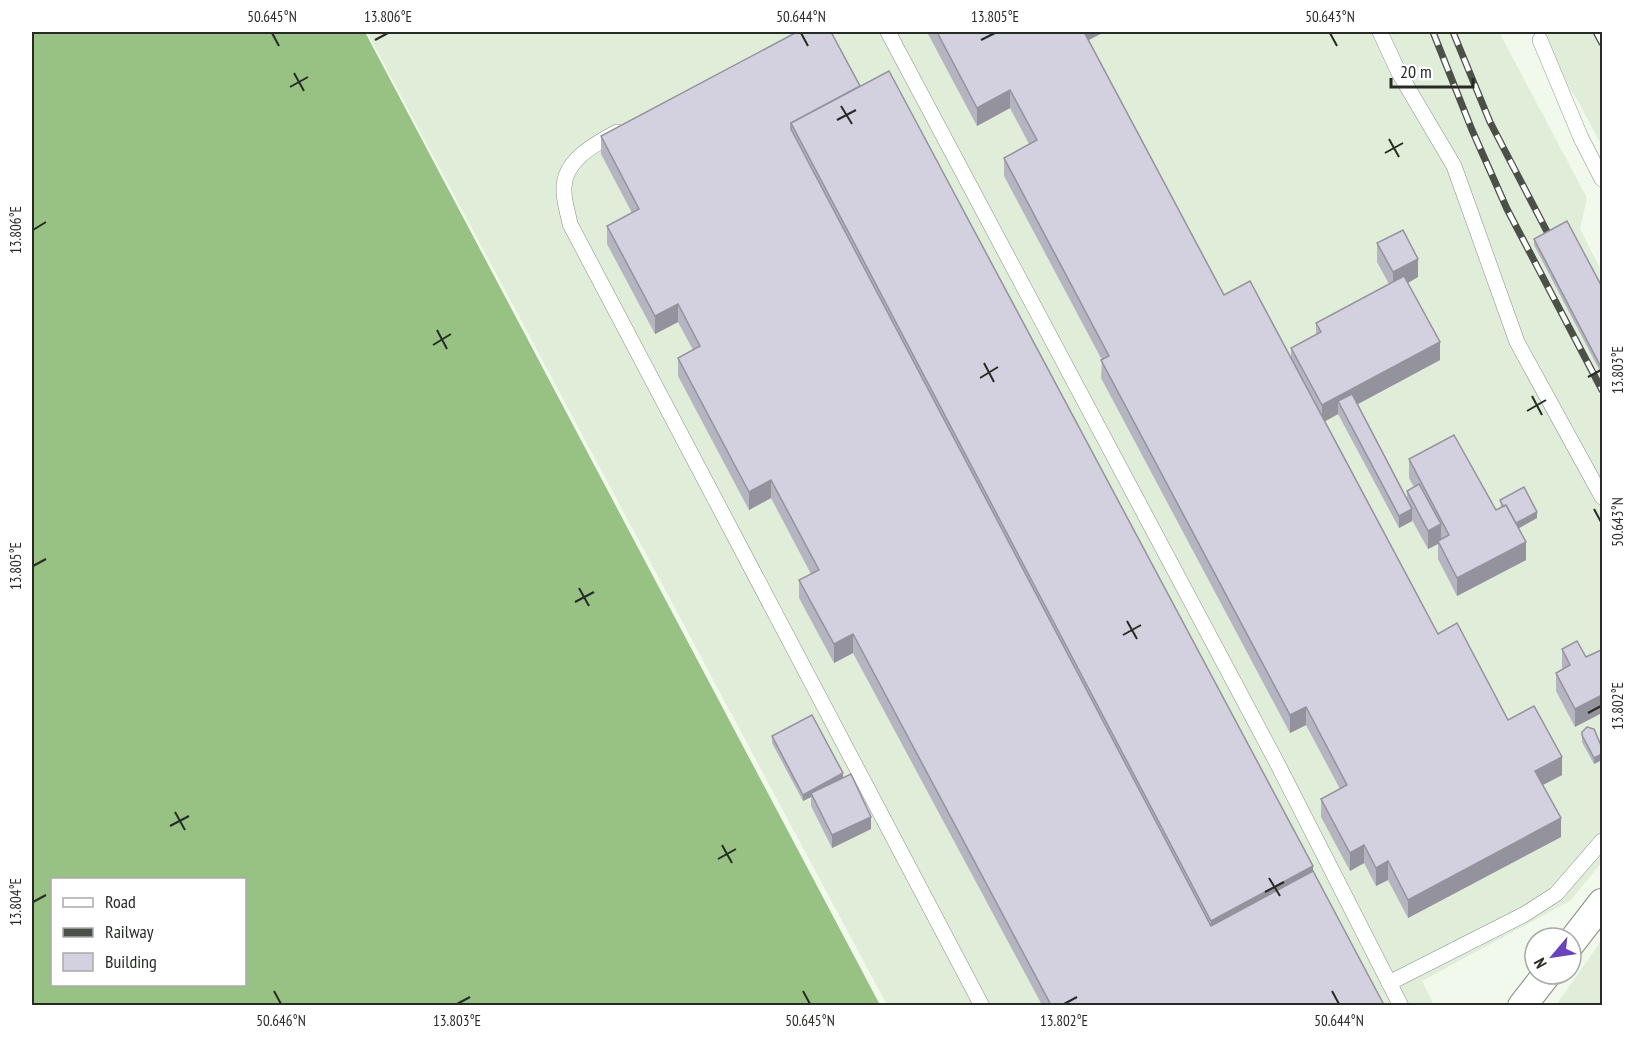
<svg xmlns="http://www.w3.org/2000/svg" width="1634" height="1037" viewBox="0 0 1634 1037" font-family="'PT Sans Narrow',sans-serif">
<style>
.built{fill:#e0edd9}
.forest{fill:#98c283;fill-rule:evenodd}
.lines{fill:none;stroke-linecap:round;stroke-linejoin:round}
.lane-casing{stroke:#889085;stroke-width:16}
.street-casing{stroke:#889085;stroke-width:30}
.lane{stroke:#fff;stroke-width:15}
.street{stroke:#fff;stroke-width:28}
.rail-casing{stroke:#4b5049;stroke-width:7}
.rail{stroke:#fff;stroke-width:4.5;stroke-dasharray:14;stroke-linecap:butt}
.wall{fill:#b5b4c1}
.shaded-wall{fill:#94929d}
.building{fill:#d3d1e0;stroke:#94929d;stroke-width:1.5}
.ticks{fill:none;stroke:#272b26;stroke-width:2}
.neatline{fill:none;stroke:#272b26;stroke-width:2}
.ticks-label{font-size:15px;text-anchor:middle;fill:#272b26}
</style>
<rect width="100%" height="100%" fill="#f0f9eb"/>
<g class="built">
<path d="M367 32H1499L1587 198 1580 229 1602 272V862L1570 901 1422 981 1434 1005H887Z"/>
<path d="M1535 32H1602V146L1579 103Z"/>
<path d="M1602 940V1005H1556Z"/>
</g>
<path class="forest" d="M32 32H365L880 1005H32ZM52 880H244V984H52Z"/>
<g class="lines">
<g class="lane-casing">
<g id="lane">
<path d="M888 32 1276 761 1401 1006"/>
<path d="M1380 32 1399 73 1454 166 1517 342 1602 497"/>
<path d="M1540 40 1581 138 1602 179"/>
<path d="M617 132C595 144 562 161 564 191 564 202 568 213 570 224L982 1006"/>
<path d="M1389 983 1525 914 1556 894 1602 841"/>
</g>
</g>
<g class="street-casing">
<g id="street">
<path d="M1571 943 1602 903"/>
<path d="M1522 1006 1547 974"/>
</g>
</g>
<use href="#lane" class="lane"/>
<use href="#street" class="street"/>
<g class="rail-casing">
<g id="rail">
<path d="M1433 32 1472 130 1507 209 1602 390"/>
<path d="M1453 32 1490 122 1555 247"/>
<path d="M1596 32 1602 43"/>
</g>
</g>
<use href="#rail" class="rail"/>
</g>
<g class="wall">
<path d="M927 32H1104L1089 40 1224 295 1291 358V348L1316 335V323L1389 284 1377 262V243L1418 277 1408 283 1440 360 1358 404 1407 498V491L1414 487 1409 478V459L1496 510 1501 507 1500 500 1537 518 1519 528 1526 560 1457 596 1438 559V544L1428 549 1412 520V521L1399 528 1338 414 1325 421 1438 634 1508 720 1562 775 1543 785 1561 837 1408 918 1388 880 1376 886 1364 863 1350 871 1321 817V799L1340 789 1306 725 1290 733 1101 378 1102 360 1004 176V158L1029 144 1010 108 977 126Z"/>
<path d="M860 87 1313 871 1384 1005H1042L853 653 834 663 799 598V580L811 574 771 498 749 510 678 376V358L693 350 678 322 655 334 607 244V226L632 213 601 154V136Z"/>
<path d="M1534 239 1602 287V375L1534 245Z"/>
<path d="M1562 649 1586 657 1575 727 1556 691V673L1563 670 1562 667Z"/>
<path d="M1582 732 1602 748 1594 764 1582 742Z"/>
<path d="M772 736 843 778 871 829 832 848 811 806V797L803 801 772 743Z"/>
</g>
<g class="shaded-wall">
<path d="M1081 32H1104L1081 44Z"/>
<path d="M1010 90V108L977 126V108Z"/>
<path d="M1418 259V277L1393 291V272Z"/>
<path d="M678 304V322L655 334V316Z"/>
<path d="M1440 342V360L1343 412 1338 401V414L1322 423V405Z"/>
<path d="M771 480V498L749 510V492Z"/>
<path d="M1412 509V521L1399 528V516Z"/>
<path d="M1537 512V518L1512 532V526Z"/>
<path d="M1441 524V543L1438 541V544L1428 549V531Z"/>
<path d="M1526 542V560L1457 596V578Z"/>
<path d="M853 634V653L834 663V644Z"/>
<path d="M1602 695V713L1575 727V709Z"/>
<path d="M1306 707V725L1290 733V715Z"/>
<path d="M1602 754V760L1594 764V758Z"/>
<path d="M1562 757V775L1535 789V771Z"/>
<path d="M843 773V780L811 793V797L803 801V795Z"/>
<path d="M871 817V829L832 848V835Z"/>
<path d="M1561 818V837L1408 918V900Z"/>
<path d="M1364 845V863L1350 871V853Z"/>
<path d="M1388 861V880L1376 886V868Z"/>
<path d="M1313 866V890L1211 944V921Z"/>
</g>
<g class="building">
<path d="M797 32H831L860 86 791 123V129L1211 926 1313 871 1384 1005H1051L853 634 834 644 799 580 819 570 771 480 749 492 678 358 700 346 678 304 655 316 607 226 639 209 601 136Z"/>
<path d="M937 32H1084L1224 295 1250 281 1438 634 1457 623 1508 720 1534 706 1562 757 1535 771 1561 818 1408 900 1388 861 1376 868 1364 845 1350 853 1321 799 1347 785 1306 707 1290 715 1101 360 1109 356 1004 158 1037 140 1010 90 977 108Z"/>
<path d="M889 71 1313 866 1211 921 791 123Z"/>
<path d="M1567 221 1602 287V369L1534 239Z"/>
<path d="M1403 230 1418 259 1393 272 1377 243Z"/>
<path d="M1404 276 1440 342 1322 405 1291 348 1321 332 1316 323Z"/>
<path d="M1352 394 1412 509 1399 516 1338 401Z"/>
<path d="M1454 435 1496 510 1506 505 1526 542 1457 578 1438 541 1449 535 1409 459Z"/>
<path d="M1419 484 1441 524 1428 531 1407 491Z"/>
<path d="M1524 487 1537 512 1516 523 1506 505 1503 506 1500 500Z"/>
<path d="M1577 641 1586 657 1601 650 1602 653V695L1575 709 1556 673 1570 665 1562 649Z"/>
<path d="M812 715 843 773 803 795 772 736Z"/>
<path d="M1587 727 1594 729 1602 748V754L1594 758 1582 735V732Z"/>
<path d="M851 774 871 817 832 835 811 793Z"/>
</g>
<path class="ticks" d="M272 33 279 46M801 33 808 46M1330 33 1337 46M375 40 388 33M981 40 995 33M294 73 304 91M290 87 308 77M841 106 852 124M837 120 856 110M1389 139 1399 157M1385 153 1403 143M33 230 46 222M437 330 447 349M433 345 451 334M984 363 994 382M1588 377 1601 370M980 378 998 367M1532 396 1542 415M1527 411 1546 400M1594 509 1601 522M33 566 46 559M579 588 589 606M575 602 594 592M1127 621 1137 639M1123 635 1141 625M1588 713 1601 706M175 812 185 830M170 826 189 816M722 845 732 863M718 859 736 849M1269 878 1280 896M1265 892 1284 882M33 902 46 895M274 991 281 1004M803 991 810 1004M1332 991 1339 1004M457 1004 470 997M1064 1004 1077 997"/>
<rect width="1634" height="1037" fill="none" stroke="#ffffff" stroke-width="66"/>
<rect x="51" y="878" width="195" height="108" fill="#ffffff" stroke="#a9aaa8" stroke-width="1.5"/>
<rect x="63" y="898" width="30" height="9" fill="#ffffff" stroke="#a9aaa8" stroke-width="1.5"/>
<text x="105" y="908" font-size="18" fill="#272b26">Road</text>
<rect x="63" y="928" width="30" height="9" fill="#4b5049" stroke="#a9aaa8" stroke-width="1.5"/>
<text x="105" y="938" font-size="18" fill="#272b26">Railway</text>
<rect x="63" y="953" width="30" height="18" fill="#d3d1e0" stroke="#a9aaa8" stroke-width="1.5"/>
<text x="105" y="968" font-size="18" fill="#272b26">Building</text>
<g transform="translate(1553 956) rotate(241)"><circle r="28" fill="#ffffff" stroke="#a9aaa8" stroke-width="1.5"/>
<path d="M0-4.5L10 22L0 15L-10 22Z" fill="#6843bb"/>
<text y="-9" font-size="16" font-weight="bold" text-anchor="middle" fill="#272b26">N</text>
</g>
<path d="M1391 78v9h82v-9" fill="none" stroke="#272b26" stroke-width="3"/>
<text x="1400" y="78" font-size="18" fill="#272b26" stroke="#ffffff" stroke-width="4.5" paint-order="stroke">20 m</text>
<rect x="33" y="33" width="1568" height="971" class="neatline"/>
<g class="ticks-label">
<text x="272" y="22">50.645°N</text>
<text x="388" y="22">13.806°E</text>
<text x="801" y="22">50.644°N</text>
<text x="995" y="22">13.805°E</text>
<text x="1330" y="22">50.643°N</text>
<text transform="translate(16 230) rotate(-90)" y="5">13.806°E</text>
<text transform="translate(1618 370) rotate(-90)" y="5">13.803°E</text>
<text transform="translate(1618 522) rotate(-90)" y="5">50.643°N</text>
<text transform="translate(16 566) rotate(-90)" y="5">13.805°E</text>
<text transform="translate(1618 706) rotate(-90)" y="5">13.802°E</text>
<text transform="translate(16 902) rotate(-90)" y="5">13.804°E</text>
<text x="281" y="1026">50.646°N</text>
<text x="457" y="1026">13.803°E</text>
<text x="810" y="1026">50.645°N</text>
<text x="1064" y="1026">13.802°E</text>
<text x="1339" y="1026">50.644°N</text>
</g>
</svg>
